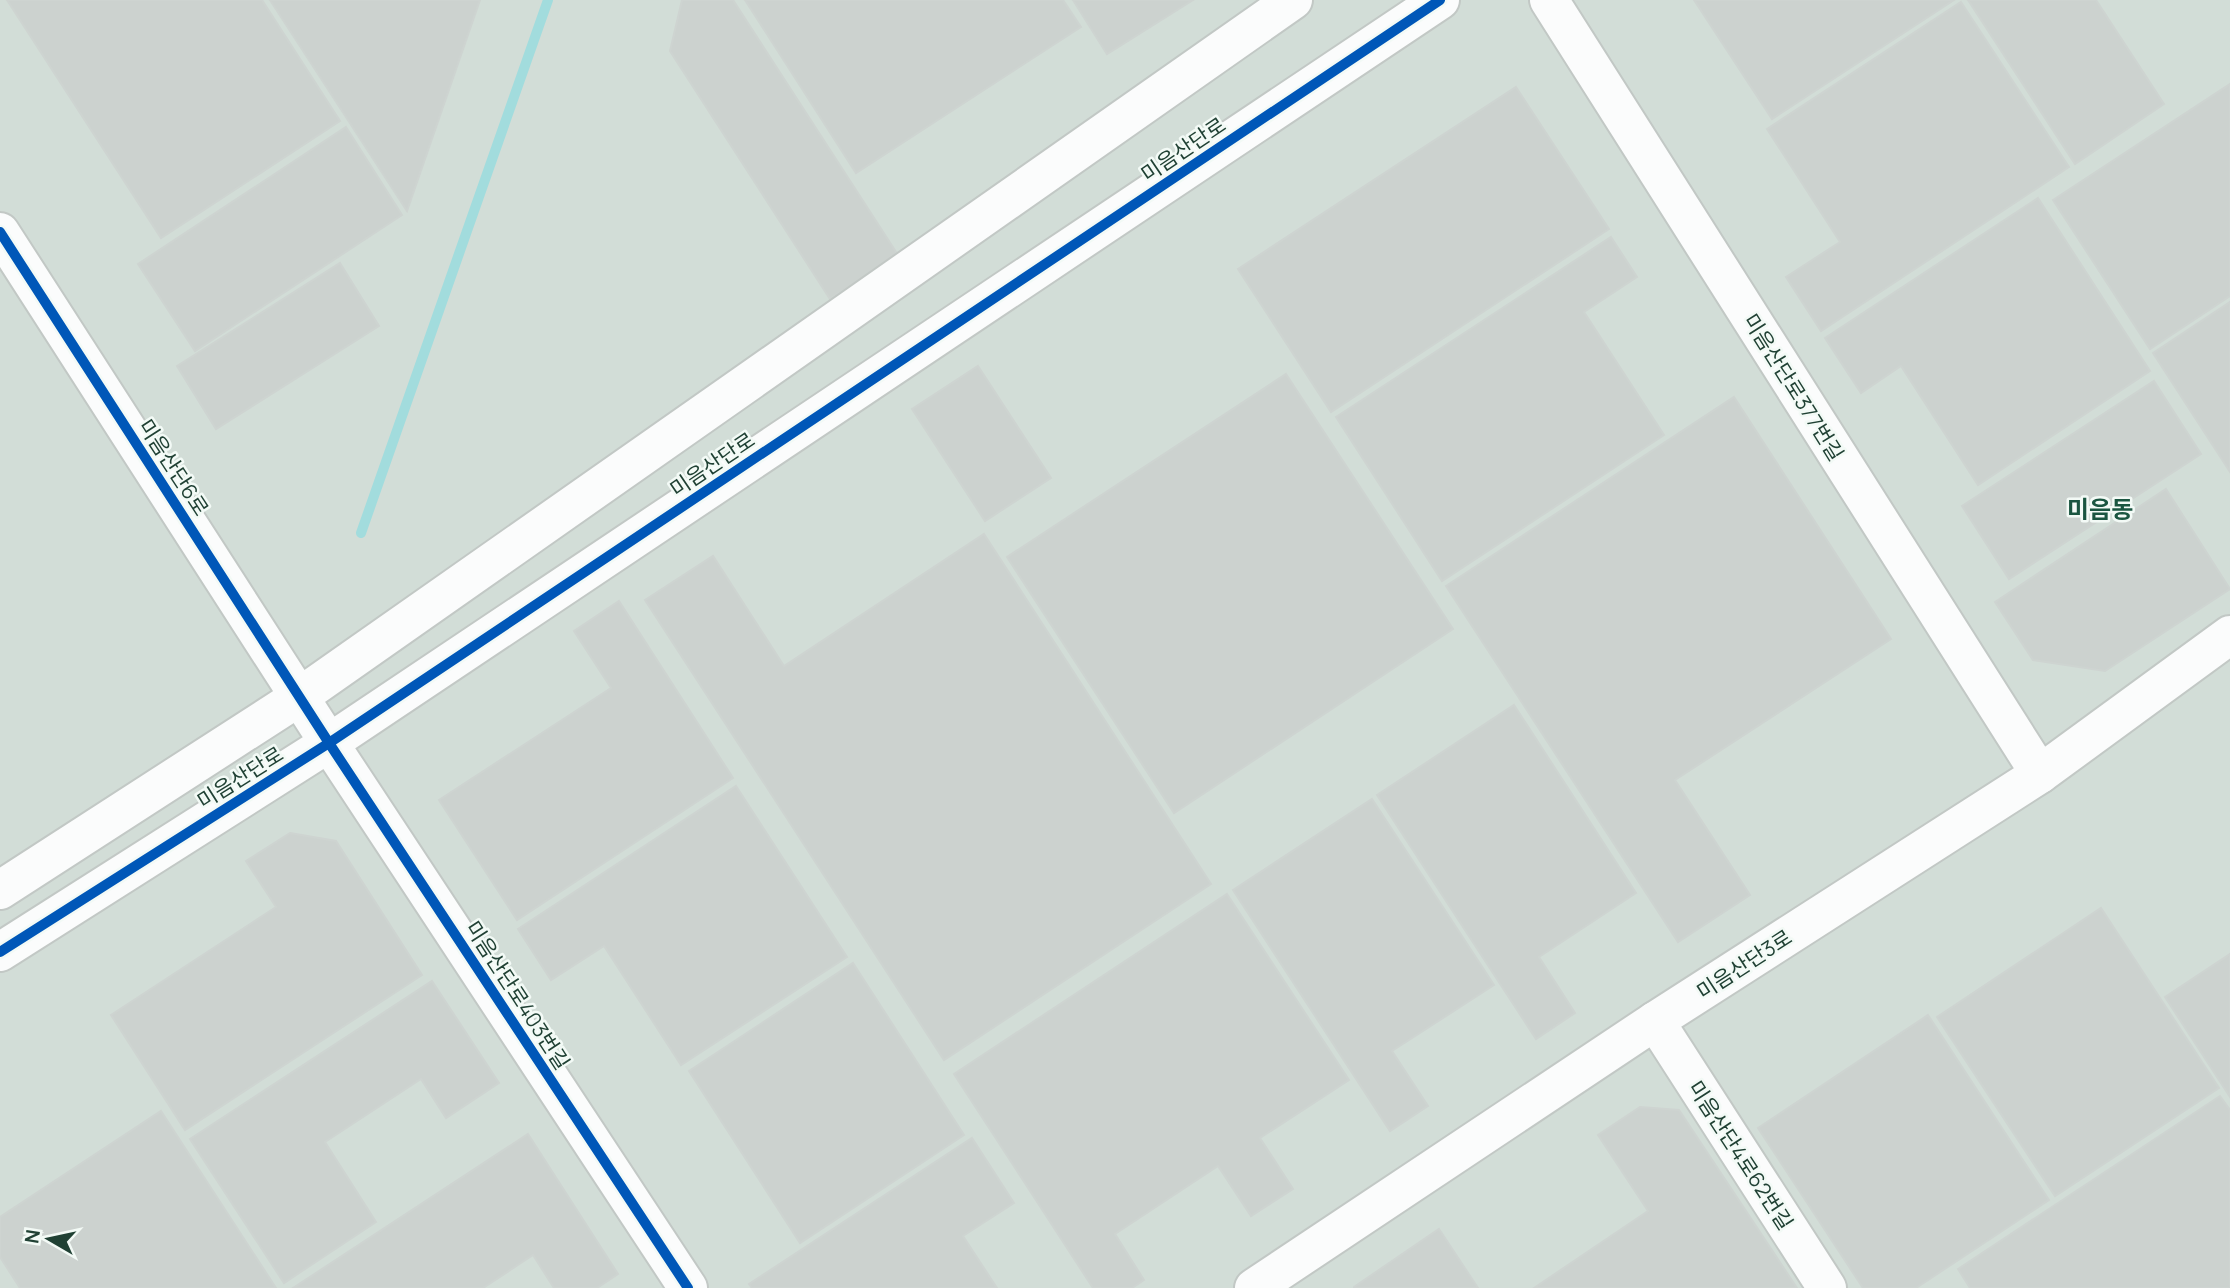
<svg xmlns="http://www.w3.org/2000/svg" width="2230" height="1288" viewBox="0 0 2230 1288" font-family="Manrope,'Noto Sans KR',sans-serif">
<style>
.built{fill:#d2ddd7}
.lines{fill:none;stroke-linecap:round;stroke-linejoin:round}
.stream{stroke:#a2dcdd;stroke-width:10}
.building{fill:#ccd2cf;stroke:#ced4d1;stroke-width:2}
.minor-casing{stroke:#c2c8c5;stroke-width:42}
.minor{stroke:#fbfcfc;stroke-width:38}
.cycleway-casing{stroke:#f3faf6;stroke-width:15}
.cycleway{stroke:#0057b8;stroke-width:10}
.labels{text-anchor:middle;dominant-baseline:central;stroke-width:5;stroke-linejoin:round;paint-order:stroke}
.street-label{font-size:21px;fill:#204134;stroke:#f3faf6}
.quarter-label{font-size:24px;font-weight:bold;fill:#1a5540;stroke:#f3faf6}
</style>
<rect width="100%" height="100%" fill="#e5ebe8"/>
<rect class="built" x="0" y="0" width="2230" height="1288"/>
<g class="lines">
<path class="stream" d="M361 533 548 0"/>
</g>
<g class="building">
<path d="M7 0H262L340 121 161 238Z"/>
<path d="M270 0H480L407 211Z"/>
<path d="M682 0H733L898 255 830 299 670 51Z"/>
<path d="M745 0H1063L1081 27 856 173Z"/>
<path d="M1073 0H1193L1107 54Z"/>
<path d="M1694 0H1954L1772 119Z"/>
<path d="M1968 0H2096L2164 104 2075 164Z"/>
<path d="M1961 2 2069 167 1821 331 1786 277 1840 242 1767 129Z"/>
<path d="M2230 84V296L2150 349 2053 200Z"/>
<path d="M1516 87 1609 229 1331 412 1238 269Z"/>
<path d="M346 127 402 215 195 351 138 264Z"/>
<path d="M2038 198 2150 371 1978 485 1901 366 1861 393 1825 338Z"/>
<path d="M1611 237 1637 277 1584 312 1664 435 1442 581 1336 417Z"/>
<path d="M340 263 379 326 216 429 177 366Z"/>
<path d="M2230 302V472L2153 353Z"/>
<path d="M978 366 1051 478 985 521 912 409Z"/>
<path d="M1286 374 1453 629 1174 813 1007 557Z"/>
<path d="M2154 381 2201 454 2009 579 1962 506Z"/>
<path d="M1734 397 1891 639 1675 780 1750 895 1678 942 1446 586Z"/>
<path d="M2166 489 2230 589 2105 671 2033 660 1995 602Z"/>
<path d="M984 534 1211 884 944 1060 645 600 713 556 784 666Z"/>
<path d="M619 601 733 778 517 920 439 800 611 688 574 631Z"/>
<path d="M1514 705 1636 893 1539 957 1575 1013 1536 1039 1377 795Z"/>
<path d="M736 786 847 957 681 1065 604 946 551 980 518 929Z"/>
<path d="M1372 799 1494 985 1392 1051 1428 1106 1390 1131 1233 890Z"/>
<path d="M290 833 336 841 422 975 185 1130 111 1015 276 907 246 861Z"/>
<path d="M1227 894 1349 1080 1260 1138 1293 1189 1251 1216 1218 1166 1115 1234 1144 1280 1132 1288H1093L954 1074Z"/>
<path d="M2101 908 2219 1088 2055 1196 1937 1017Z"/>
<path d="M2230 954V1097L2165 997Z"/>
<path d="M853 963 964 1135 800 1243 689 1071Z"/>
<path d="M432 981 499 1083 446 1118 421 1079 325 1142 376 1222 284 1283 190 1139Z"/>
<path d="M1928 1015 2049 1200 1916 1288H1863L1758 1128Z"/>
<path d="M2220 1096 2230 1110V1288H1970L1958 1269Z"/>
<path d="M1640 1107 1679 1110 1797 1288H1534L1648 1211 1598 1135Z"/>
<path d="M161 1111 276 1288H20L0 1257V1217Z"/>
<path d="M528 1134 618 1274 597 1288H554L533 1255 483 1288H293Z"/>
<path d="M972 1138 1014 1203 963 1236 997 1288H752L749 1284Z"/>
<path d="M1439 1229 1478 1288H1354V1287Z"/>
</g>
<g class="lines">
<g class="minor-casing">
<g id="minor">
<path d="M1549 0 2040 774"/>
<path d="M0 232 329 743 688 1288"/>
<path d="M0 890 299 697 1293 0"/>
<path d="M0 952 329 743 1440 0"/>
<path d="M1655 1021 1827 1288"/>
<path d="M1254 1288 1655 1021 2040 774 2230 635"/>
</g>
</g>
<use href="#minor" class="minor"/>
<g class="cycleway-casing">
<g id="cycleway">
<path d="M0 232 329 743 688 1288"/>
<path d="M0 952 329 743 1440 0"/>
</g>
</g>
<use href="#cycleway" class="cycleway"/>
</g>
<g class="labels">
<g class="street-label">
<text transform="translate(1183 149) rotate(-34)">미음산단로</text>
<text transform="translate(1794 387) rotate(58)">미음산단로377번길</text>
<text transform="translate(712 464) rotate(-34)">미음산단로</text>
<text transform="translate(174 467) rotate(57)">미음산단6로</text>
<text transform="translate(240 777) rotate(-32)">미음산단로</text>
<text transform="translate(1744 964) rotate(-33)">미음산단3로</text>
<text transform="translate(518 995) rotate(57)">미음산단로403번길</text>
<text transform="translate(1741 1155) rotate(57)">미음산단4로62번길</text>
</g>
<g class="quarter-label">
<text x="2100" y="508">미음동</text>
</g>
</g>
<g transform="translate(49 1239) rotate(279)" stroke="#f3faf6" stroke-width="5" paint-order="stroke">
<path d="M0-5L12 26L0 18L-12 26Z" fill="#204134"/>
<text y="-10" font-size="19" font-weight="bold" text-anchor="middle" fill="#204134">N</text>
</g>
</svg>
